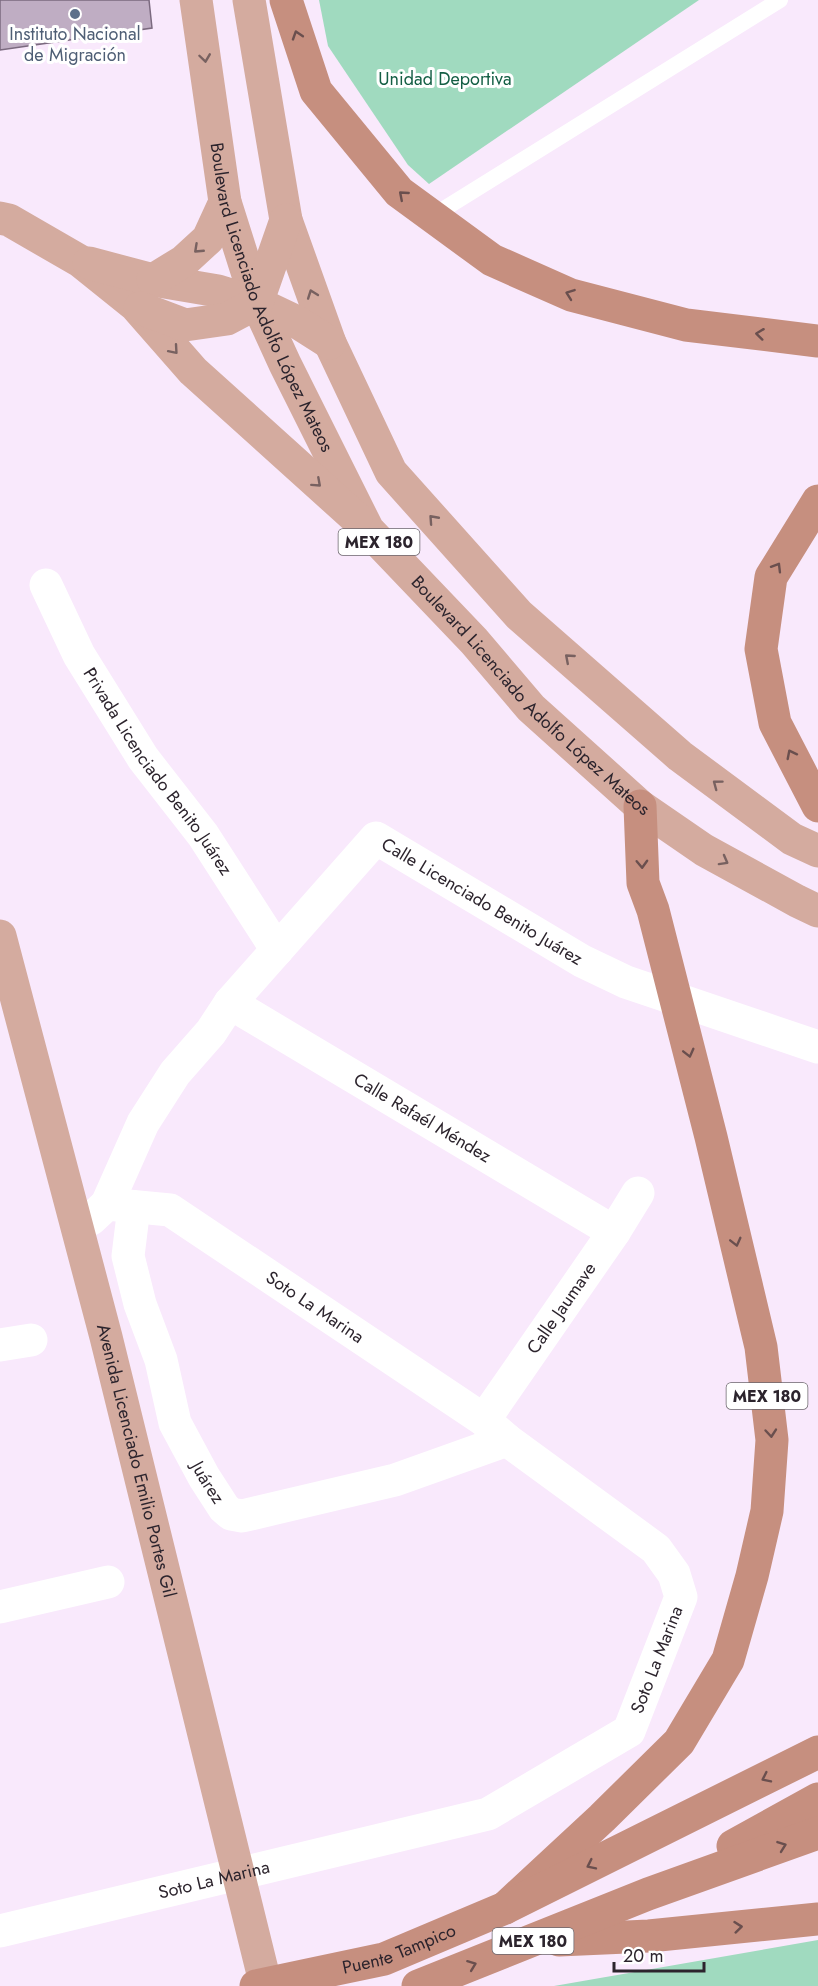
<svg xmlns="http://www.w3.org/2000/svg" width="818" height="1986" viewBox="0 0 818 1986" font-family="Jost,sans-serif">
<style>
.green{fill:#a0dabf}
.building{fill:#bfadc3;stroke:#7b6a7f;stroke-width:1.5}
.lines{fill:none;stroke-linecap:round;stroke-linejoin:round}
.service{stroke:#fff;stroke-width:16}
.minor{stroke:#fff;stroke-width:33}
.primary{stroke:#d4ab9f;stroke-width:33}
.trunk{stroke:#c68f7f;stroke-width:33}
.oneway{stroke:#6a4f4e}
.oneway2{stroke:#786160}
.service-dot{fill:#5c6f8a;stroke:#fff;stroke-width:2}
.labels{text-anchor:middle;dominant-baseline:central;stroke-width:6;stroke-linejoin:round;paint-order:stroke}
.shield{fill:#fff;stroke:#6b666c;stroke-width:1.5}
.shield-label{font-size:16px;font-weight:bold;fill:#2c242d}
.service-label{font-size:18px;fill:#4e5e75;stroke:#fff}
.park-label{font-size:18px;fill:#135e44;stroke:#fff}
.street-label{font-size:18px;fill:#2c242d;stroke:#fff}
</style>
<rect width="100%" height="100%" fill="#f9e9fc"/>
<g class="green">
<path d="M319 0H699L429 184 408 165 328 46Z"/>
<path d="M818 1940V1986H554Z"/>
</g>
<path class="building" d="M0 0H149L152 28 0 50Z"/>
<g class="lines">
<path class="service" d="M431 217 780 0"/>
<g class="minor">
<path id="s1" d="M46 585 79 655 143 758 203 835 277 950"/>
<path id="s2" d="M230 1003 614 1232"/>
<path id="s3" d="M134 1207 128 1256 140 1304 161 1360 175 1423 204 1477 224 1508 231 1514 242 1516 395 1480 507 1440"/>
<path id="s4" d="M91 1219 107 1204 143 1123 175 1073 211 1032 230 1003 376 838 582 961 626 982 818 1047"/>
<path d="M0 1345 31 1340"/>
<path id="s5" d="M484 1420 614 1232 638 1193"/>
<path d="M0 1607 108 1582"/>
<path id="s6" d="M0 1931 488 1814 629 1731 681 1597 674 1574 656 1549 507 1440 484 1420 170 1210 107 1204"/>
</g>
<g class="primary">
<path id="s7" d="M196 0 225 202 257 303 285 364 368 530 474 641 531 708 640 806 704 850 797 901 818 911"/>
<path d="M249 0 286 220 330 343 391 472 519 615 680 756 792 839 818 851"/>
<path d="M0 218 9 220 80 261 136 306 193 371 356 518"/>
<path d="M89 263 153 280 218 291 257 303 297 322 330 343"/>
<path d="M153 280 184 261 208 239 225 202"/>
<path d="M140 308 185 325 227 319 257 303 286 220"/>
<path id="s8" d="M0 936 106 1337 266 1986"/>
</g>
<g class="trunk">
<path d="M286 0 316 91 399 192 492 260 571 295 686 325 818 341"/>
<path d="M818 501 771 577 761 649 775 723 818 806"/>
<path d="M733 1846 818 1799"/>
<path d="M505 1908 602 1818 679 1742 728 1660 752 1576 767 1511 772 1440 761 1347 711 1137 653 910 643 883 640 806"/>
<path d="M559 1940 649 1936 818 1919"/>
<path id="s9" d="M256 1986 384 1959 505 1908 818 1752"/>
<path d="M418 1986 648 1894 818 1833"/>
</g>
</g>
<defs><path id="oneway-chevron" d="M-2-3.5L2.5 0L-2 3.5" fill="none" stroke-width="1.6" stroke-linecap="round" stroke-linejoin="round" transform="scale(1.5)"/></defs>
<g class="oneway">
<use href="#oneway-chevron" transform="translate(297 35) rotate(-108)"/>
<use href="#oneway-chevron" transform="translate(403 195) rotate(-139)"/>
<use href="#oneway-chevron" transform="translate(570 294) rotate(-160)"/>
<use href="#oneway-chevron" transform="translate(760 334) rotate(-173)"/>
<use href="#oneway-chevron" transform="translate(777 567) rotate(-59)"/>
<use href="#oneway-chevron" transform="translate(791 754) rotate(-117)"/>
<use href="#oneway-chevron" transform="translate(642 864) rotate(88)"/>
<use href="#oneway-chevron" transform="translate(689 1053) rotate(76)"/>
<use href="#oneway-chevron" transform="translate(736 1242) rotate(76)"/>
<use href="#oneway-chevron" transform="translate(771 1433) rotate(85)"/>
<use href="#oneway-chevron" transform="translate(766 1778) rotate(154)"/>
<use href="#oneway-chevron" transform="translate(782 1846) rotate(-20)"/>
<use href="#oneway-chevron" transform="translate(591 1865) rotate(154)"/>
<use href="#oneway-chevron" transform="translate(738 1927) rotate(-6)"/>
<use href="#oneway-chevron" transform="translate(472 1965) rotate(-21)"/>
</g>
<g class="oneway2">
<use href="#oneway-chevron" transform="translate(205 58) rotate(82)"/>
<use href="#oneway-chevron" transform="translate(198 249) rotate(137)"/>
<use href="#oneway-chevron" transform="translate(312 294) rotate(-110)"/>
<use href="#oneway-chevron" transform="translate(174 350) rotate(49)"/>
<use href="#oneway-chevron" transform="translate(317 483) rotate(42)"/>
<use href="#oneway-chevron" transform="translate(433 519) rotate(-132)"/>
<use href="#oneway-chevron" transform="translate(569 658) rotate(-139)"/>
<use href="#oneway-chevron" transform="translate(717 784) rotate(-143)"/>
<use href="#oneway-chevron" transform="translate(724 861) rotate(29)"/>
</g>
<circle class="service-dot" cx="75" cy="14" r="6"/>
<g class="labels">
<g class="shield">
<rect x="338.5" y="529" width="81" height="26" rx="4.5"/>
<rect x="726.5" y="1383" width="81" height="26" rx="4.5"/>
<rect x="492.5" y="1928" width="81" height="26" rx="4.5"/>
</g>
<g class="shield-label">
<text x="379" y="542">MEX 180</text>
<text x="767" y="1396">MEX 180</text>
<text x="533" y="1941">MEX 180</text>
</g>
<g class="service-label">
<text x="75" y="34">Instituto Nacional<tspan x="75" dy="21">de Migración</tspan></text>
</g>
<g class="park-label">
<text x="445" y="79">Unidad Deportiva</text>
</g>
<g class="street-label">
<text stroke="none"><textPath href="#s7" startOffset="309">Boulevard Licenciado Adolfo López Mateos</textPath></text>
<text stroke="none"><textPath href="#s7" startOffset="795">Boulevard Licenciado Adolfo López Mateos</textPath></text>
<text stroke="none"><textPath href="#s1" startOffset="218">Privada Licenciado Benito Juárez</textPath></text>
<text stroke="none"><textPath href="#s4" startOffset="603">Calle Licenciado Benito Juárez</textPath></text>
<text stroke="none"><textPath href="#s2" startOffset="224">Calle Rafaél Méndez</textPath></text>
<text transform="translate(315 1307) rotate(34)">Soto La Marina</text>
<text stroke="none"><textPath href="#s5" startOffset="136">Calle Jaumave</textPath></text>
<text stroke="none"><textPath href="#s8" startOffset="542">Avenida Licenciado Emilio Portes Gil</textPath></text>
<text stroke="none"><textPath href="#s3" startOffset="291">Juárez</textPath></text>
<text stroke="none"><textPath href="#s6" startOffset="742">Soto La Marina</textPath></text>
<text stroke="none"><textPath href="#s6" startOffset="220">Soto La Marina</textPath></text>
<text stroke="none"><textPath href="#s9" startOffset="148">Puente Tampico</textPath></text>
</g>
</g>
<path d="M614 1962v9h90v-9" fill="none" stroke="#2c242d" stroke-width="3"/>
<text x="623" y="1962" font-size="18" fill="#2c242d" stroke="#ffffff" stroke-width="4.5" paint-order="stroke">20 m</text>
</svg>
